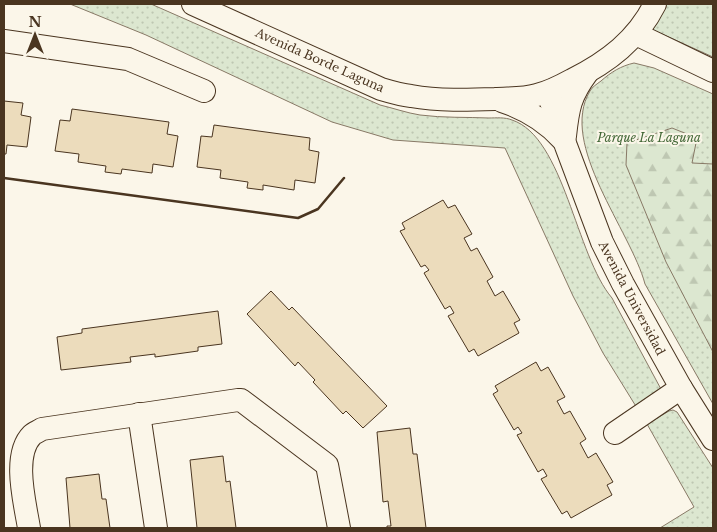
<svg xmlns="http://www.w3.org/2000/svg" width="717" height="532" viewBox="0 0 717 532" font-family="'Libre Baskerville',serif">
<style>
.grass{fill:url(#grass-dots);stroke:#887966}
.forest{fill:url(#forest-firs);stroke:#887966}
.building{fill:#ecdcbc;stroke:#4a3520}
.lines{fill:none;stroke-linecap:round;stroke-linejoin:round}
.minor-casing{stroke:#4a3520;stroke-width:24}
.minor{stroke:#fbf6e9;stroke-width:22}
.wall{stroke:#4a3520;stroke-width:2.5}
.labels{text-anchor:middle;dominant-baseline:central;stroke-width:4;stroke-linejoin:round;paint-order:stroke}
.street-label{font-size:12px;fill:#4a3520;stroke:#fbf6e9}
.park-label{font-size:12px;font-style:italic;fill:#436837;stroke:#fbf6e9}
</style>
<defs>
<pattern id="grass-dots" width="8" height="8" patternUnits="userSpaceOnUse" patternTransform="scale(1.25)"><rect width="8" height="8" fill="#dce7d0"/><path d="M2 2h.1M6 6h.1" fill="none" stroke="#bec7b2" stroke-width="1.8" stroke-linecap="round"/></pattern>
<pattern id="forest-firs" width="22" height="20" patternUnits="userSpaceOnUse" patternTransform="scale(1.25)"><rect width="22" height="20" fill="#dce7d0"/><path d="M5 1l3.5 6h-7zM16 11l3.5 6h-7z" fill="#bec7b2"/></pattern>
</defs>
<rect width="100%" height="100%" fill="#fbf6e9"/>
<g class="grass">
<path d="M70 4H151L380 105C393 108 407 113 420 115 443 118 467 117 489 118 496 118 505 117 512 120 564 137 576 256 612 298L662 391 637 408 603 353 573 296 505 148 393 140 332 122 146 35Z"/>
<path d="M662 4H713V57L653 30 652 27Z"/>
<path d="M634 63 654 68 713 94V404L645 284C631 231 558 144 590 91 592 87 597 84 601 81 611 72 621 66 634 63Z"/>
<path d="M673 410 677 412 713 468V528H660L694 507 647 424 669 411Z"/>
</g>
<path class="forest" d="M672 128 697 138 692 163 713 164V352L666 262 626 165 627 143Z"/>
<g class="building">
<path d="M4 101 23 103 21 115 31 117 27 147 7 145 6 154H4Z"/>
<path d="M72 109 169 122 167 134 178 136 173 167 153 164 152 173 122 169 121 174 105 172 106 166 78 162 79 154 55 151 60 120 70 121Z"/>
<path d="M214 125 310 138 309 150 319 152 315 183 295 180 294 190 263 185V190L247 188 248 182 220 178 221 170 197 167 201 136 212 137Z"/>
<path d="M443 200 448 208 455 205 472 234 464 238 471 251 477 248 493 277 487 281 495 296 503 291 520 320 514 323 519 333 478 356 474 349 469 352 448 316 454 313 450 306 445 309 424 273 429 270 425 265 421 267 400 231 405 229 402 223Z"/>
<path d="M271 291 289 310 292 307 387 406 363 428 346 411 343 414 313 382 315 380 298 362 295 366 247 314Z"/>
<path d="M218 311 222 344 198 347V351L155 357V354L130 357 131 362 61 370 57 337 82 333V329Z"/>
<path d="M536 362 541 371 548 367 565 397 557 401 564 414 570 411 586 439 580 443 588 458 596 453 613 482 607 485 612 495 571 518 567 511 562 514 541 479 547 476 543 469 538 472 517 435 522 433 518 427 514 430 493 394 498 391 495 386Z"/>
<path d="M410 428 413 454H417L426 528H387V526H391L388 501 383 502 377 432Z"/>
<path d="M223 456 226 482 230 481 236 528H197L190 460Z"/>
<path d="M99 474 102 499H106L110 528H70L66 478Z"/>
</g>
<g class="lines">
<g class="minor-casing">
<g id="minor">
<path d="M193 4 381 89C391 92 401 95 411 96 439 101 468 100 495 99 510 98 524 99 537 95 550 92 561 86 572 80 608 62 637 40 655 4"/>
<path d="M636 34 713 71"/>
<path d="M4 41 128 59 204 91"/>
<path d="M548 93 566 146 602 242 623 284 681 388 713 439"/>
<path d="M502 101C526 109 545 120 562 139"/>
<path d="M565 136C568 108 570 96 587 73"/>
<path d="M139 414 156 528"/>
<path d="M615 433 681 388"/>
<path d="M29 528C25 503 12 455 32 435 34 433 39 431 42 429L238 400H241L327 465 339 528"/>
</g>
</g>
<use href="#minor" class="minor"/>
<path class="wall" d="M4 178 298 218 318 209 344 178"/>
</g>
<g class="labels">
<g class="street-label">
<text transform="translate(320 60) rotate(24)">Avenida Borde Laguna</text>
<text transform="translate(632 298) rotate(62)">Avenida Universidad</text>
</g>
<g class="park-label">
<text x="649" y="137">Parque La Laguna</text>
</g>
</g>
<rect width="717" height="532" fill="none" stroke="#4a3520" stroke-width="10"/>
<g transform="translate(35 35)" stroke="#fbf6e9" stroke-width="4" paint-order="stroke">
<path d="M0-4L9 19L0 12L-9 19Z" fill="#4a3520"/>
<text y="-8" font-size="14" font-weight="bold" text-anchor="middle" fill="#4a3520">N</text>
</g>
</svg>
